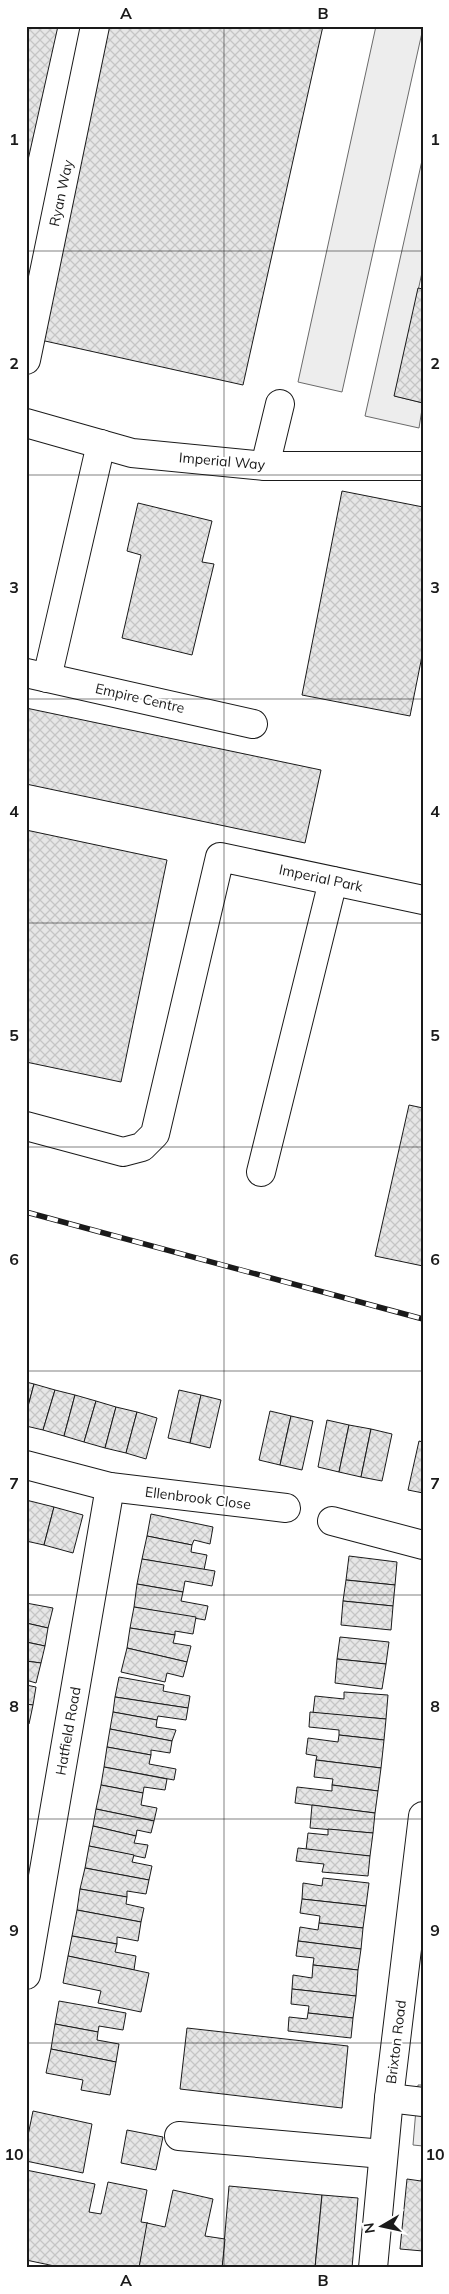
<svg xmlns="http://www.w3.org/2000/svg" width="449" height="2294" viewBox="0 0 449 2294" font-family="Mulish,sans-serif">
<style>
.parking{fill:#ededed;stroke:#6a6a6a}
.building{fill:url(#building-cross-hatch);stroke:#1a1a1a}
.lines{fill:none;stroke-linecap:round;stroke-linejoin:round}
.minor-casing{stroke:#1a1a1a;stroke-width:30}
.minor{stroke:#fff;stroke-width:28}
.rail-casing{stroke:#1a1a1a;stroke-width:5.5}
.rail{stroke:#fff;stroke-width:4;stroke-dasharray:11;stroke-linecap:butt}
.grid{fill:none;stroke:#1a1a1a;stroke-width:1;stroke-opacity:0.55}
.labels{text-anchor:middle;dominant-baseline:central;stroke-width:4;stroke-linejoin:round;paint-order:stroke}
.street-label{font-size:14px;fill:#1a1a1a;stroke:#fff}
.neatline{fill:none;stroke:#1a1a1a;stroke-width:2}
.grid-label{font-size:16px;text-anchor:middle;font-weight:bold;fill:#1a1a1a}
</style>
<defs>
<pattern id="building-cross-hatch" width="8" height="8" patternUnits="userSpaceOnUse" patternTransform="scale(1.25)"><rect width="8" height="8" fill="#e6e6e6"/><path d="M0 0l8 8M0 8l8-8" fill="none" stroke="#c5c5c5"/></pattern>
</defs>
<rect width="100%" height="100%" fill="#fff"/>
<g class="parking">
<path d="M376 26 423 28 342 392 298 382Z"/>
<path d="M423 156V268L395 396 423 403 419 428 365 416Z"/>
<path d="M418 2085H423V2146L413 2145Z"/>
</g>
<g class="building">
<path d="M26 26H58L26 169Z"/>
<path d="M102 26H323L243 385 36 339Z"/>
<path d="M418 288 423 289V403L394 396Z"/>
<path d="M342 491 423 507V651L410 716 302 695Z"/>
<path d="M138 503 212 521 202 562 214 564 192 655 122 638 141 555 127 551Z"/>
<path d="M26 708 321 770 305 843 26 784Z"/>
<path d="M26 830 167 860 121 1082 26 1062Z"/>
<path d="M409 1105 423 1108V1266L375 1256Z"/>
<path d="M26 1382 34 1384 26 1414Z"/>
<path d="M34 1384 55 1390 43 1430 26 1426V1414Z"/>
<path d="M55 1390 75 1395 64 1436 43 1430Z"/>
<path d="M179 1390 201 1395 190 1443 168 1438Z"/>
<path d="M75 1395 96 1401 84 1442 64 1436Z"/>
<path d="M201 1395 221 1400 210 1448 190 1443Z"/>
<path d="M96 1401 116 1407 105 1448 84 1442Z"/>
<path d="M116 1407 137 1412 126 1453 105 1448Z"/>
<path d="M270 1411 291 1416 280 1465 259 1460Z"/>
<path d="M137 1412 157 1418 146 1459 126 1453Z"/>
<path d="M291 1416 313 1421 302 1470 280 1465Z"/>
<path d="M327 1420 349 1425 339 1472 318 1467Z"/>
<path d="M349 1425 371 1429 361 1477 339 1472Z"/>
<path d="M371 1429 392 1434 382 1481 361 1477Z"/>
<path d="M419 1441 423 1442V1493L408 1490Z"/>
<path d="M26 1500 54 1507 44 1545 26 1541Z"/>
<path d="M54 1507 83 1515 73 1553 44 1545Z"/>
<path d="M151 1514 213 1527 210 1544 194 1540 192 1545 147 1536Z"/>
<path d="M147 1536 192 1545 191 1552 207 1555 204 1570 142 1559Z"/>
<path d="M349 1556 397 1562 395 1585 346 1580Z"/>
<path d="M142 1559 215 1571 212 1586 185 1581 183 1592 137 1584Z"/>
<path d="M346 1580 395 1585 393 1606 343 1601Z"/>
<path d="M137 1584 183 1592 181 1601 208 1606 205 1620 134 1607Z"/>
<path d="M343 1601 393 1606 391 1630 341 1625Z"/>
<path d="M26 1603 53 1608 48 1628 26 1623Z"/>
<path d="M134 1607 196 1617 193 1634 175 1631V1635L130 1628Z"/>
<path d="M26 1623 48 1628 45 1646 26 1642Z"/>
<path d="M130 1628 175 1635 173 1643 191 1646 187 1662 127 1648Z"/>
<path d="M340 1637 389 1642 386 1664 337 1659Z"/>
<path d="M26 1642 45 1646 41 1663 26 1661Z"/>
<path d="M127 1648 187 1662 183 1677 167 1673 165 1682 121 1672Z"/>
<path d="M337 1659 386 1664 382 1689 335 1683Z"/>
<path d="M26 1661 41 1663 36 1683 26 1680Z"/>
<path d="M119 1677 164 1685 163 1691 190 1696 188 1708 115 1697Z"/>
<path d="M26 1685 36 1687 33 1705 26 1704Z"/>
<path d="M344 1692 388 1695 386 1719 313 1713 315 1696 344 1699Z"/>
<path d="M115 1697 188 1708 186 1720 158 1716 157 1720 113 1712Z"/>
<path d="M26 1704 33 1705 29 1724 26 1723Z"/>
<path d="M113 1712 157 1720 156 1727 176 1730 172 1741 110 1729Z"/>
<path d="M310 1712 386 1719 384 1740 339 1735V1730L309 1727Z"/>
<path d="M110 1729 172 1741 170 1753 151 1750V1755L107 1747Z"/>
<path d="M339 1735 384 1740 381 1768 316 1760 317 1756 306 1754 308 1738 338 1742Z"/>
<path d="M107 1747 151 1755 149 1764 176 1769 174 1780 104 1767Z"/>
<path d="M316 1760 381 1768 378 1791 332 1785 333 1779 314 1777Z"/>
<path d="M104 1767 167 1779 165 1790 144 1787 143 1793 101 1785Z"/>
<path d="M101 1785 143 1793 141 1805 157 1808 154 1821 96 1809Z"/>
<path d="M332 1785 378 1791 375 1813 295 1803 297 1787 332 1791Z"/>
<path d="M312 1805 375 1813 373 1833 310 1828Z"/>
<path d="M96 1809 154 1821 151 1833 137 1830 136 1836 93 1826Z"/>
<path d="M93 1826 136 1836 134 1843 148 1845 145 1858 89 1846Z"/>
<path d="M328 1829 373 1833 370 1856 306 1850 308 1833 328 1835Z"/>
<path d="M89 1846 134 1855 132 1862 152 1866 149 1880 85 1868Z"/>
<path d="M298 1848 370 1856 368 1876 322 1872 324 1864 296 1861Z"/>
<path d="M85 1868 149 1880 146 1894 127 1891V1897L80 1889Z"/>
<path d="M323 1878 369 1883 366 1906 302 1899 303 1883 322 1886Z"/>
<path d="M80 1889 127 1897 126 1904 144 1908 141 1922 77 1910Z"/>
<path d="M302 1899 366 1906 363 1928 319 1923 320 1916 300 1913Z"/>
<path d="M77 1910 141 1922 138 1941 117 1937V1944L72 1936Z"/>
<path d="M319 1923 363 1928 361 1949 298 1941 300 1927 318 1930Z"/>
<path d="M72 1936 117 1944 115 1952 136 1956 134 1970 68 1956Z"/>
<path d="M298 1941 361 1949 358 1970 313 1965 314 1958 296 1956Z"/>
<path d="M68 1956 149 1973 141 2012 98 2003 101 1991 63 1983Z"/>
<path d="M313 1965 358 1970 356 1996 292 1989 293 1975 312 1978Z"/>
<path d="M292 1989 356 1996 353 2018 308 2013 309 2006 291 2004Z"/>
<path d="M59 2001 126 2013 123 2030 99 2026 98 2032 55 2024Z"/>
<path d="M308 2013 353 2018 351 2038 288 2031 289 2017 307 2019Z"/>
<path d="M55 2024 98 2032 97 2040 119 2044 116 2062 51 2049Z"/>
<path d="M187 2028 348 2046 342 2108 180 2089Z"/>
<path d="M51 2049 116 2062 110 2095 81 2090 83 2080 46 2073Z"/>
<path d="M33 2111 92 2124 83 2173 26 2161V2145Z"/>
<path d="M127 2130 163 2137 156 2170 121 2163Z"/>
<path d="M423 2168V2251L400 2249 407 2179 421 2181Z"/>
<path d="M26 2170 95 2184 89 2212 101 2214 108 2182 147 2190 141 2222 148 2223 139 2268H64L26 2260Z"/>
<path d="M229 2186 322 2195 315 2268H222Z"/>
<path d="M173 2190 213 2199 205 2236 225 2239 222 2268H139L147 2223 165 2227Z"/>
<path d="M322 2195 358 2198 352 2268H315Z"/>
</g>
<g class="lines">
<g class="minor-casing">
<g id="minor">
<path d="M26 360 95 26"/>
<path d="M26 423 132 453 265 466H423"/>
<path d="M265 466 280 404"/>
<path d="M26 673 253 724"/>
<path d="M47 678 101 444"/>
<path d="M26 1126 123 1152 142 1147 155 1134 220 857 423 900"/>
<path d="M261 1172 333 881"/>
<path d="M26 1465 110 1487 286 1508"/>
<path d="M332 1521 423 1545"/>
<path d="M26 1975 110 1487"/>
<path d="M389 2098 423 2102"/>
<path d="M179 2136 383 2154"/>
<path d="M373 2268 389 2098 423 1816"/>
</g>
</g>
<use href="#minor" class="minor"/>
<g class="rail-casing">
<path id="rail" d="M26 1212 423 1319"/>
</g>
<use href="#rail" class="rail"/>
</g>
<path class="grid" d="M224 26V2268M26 251H423M26 475H423M26 699H423M26 923H423M26 1147H423M26 1371H423M26 1595H423M26 1819H423M26 2043H423"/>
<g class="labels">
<g class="street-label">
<text transform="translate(61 193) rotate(-78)">Ryan Way</text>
<text transform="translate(222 461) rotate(5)">Imperial Way</text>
<text transform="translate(140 698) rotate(13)">Empire Centre</text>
<text transform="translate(321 878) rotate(12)">Imperial Park</text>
<text transform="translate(198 1498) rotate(7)">Ellenbrook Close</text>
<text transform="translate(68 1731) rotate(-80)">Hatfield Road</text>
<text transform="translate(396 2042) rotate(-83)">Brixton Road</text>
</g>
</g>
<rect width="449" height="2294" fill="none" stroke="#ffffff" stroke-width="55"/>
<g transform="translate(382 2226) rotate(261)" stroke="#ffffff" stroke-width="4" paint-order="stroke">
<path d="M0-4L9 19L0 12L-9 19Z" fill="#1a1a1a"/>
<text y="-8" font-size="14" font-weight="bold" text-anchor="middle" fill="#1a1a1a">N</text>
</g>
<rect x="28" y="28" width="394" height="2238" class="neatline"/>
<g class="grid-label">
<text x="126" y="19">A</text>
<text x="323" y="19">B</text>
<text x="14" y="145">1</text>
<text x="435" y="145">1</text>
<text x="14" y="369">2</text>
<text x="435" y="369">2</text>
<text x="14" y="593">3</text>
<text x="435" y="593">3</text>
<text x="14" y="817">4</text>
<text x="435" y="817">4</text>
<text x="14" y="1041">5</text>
<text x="435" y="1041">5</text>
<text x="14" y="1265">6</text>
<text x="435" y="1265">6</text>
<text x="14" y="1489">7</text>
<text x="435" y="1489">7</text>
<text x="14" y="1712">8</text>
<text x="435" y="1712">8</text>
<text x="14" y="1936">9</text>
<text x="435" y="1936">9</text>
<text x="14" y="2160">10</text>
<text x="435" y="2160">10</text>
<text x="126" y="2286">A</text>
<text x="323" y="2286">B</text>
</g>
</svg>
